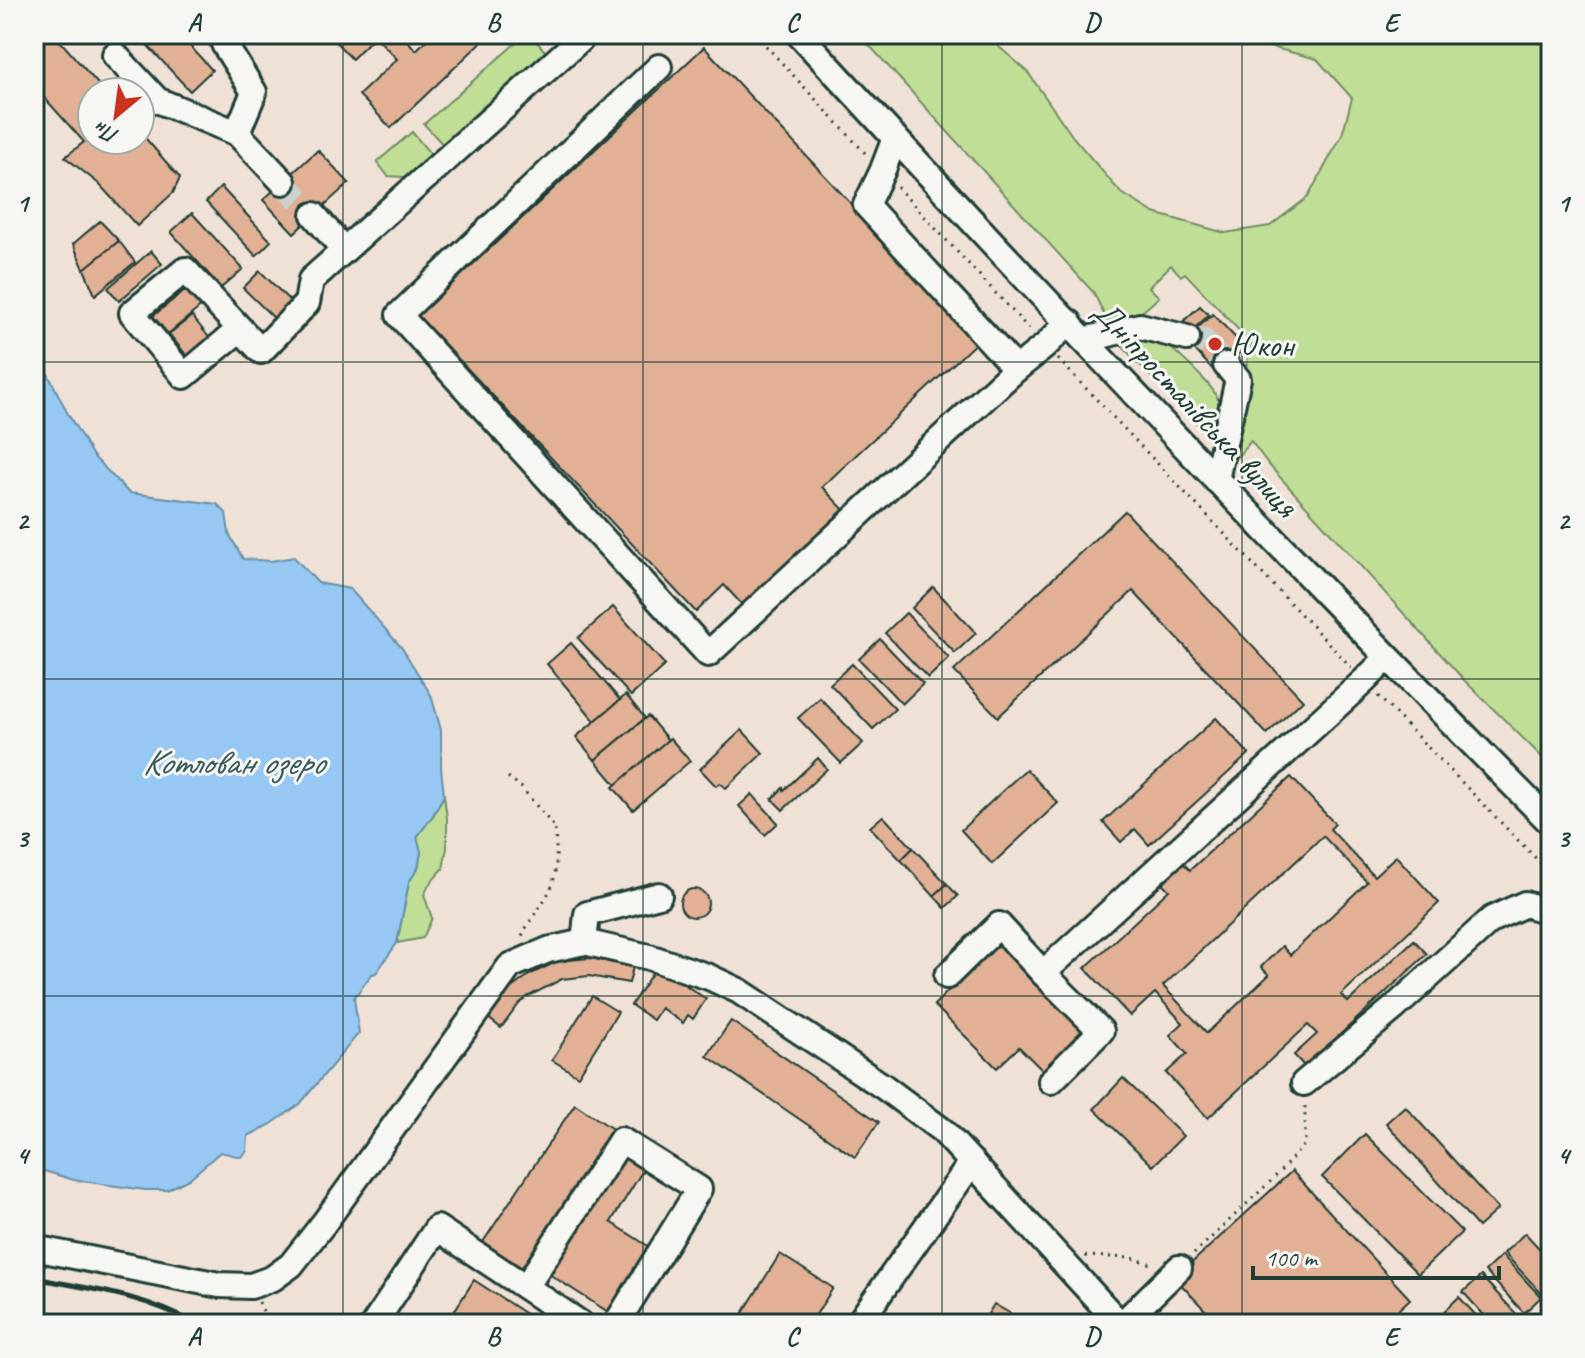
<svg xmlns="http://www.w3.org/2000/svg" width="1585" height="1358" viewBox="0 0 1585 1358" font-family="Caveat,sans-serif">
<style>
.built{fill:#f0e1d6;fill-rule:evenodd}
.green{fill:#c0de96;stroke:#708e65;stroke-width:2}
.water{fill:#96c8f3;stroke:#6690a7;stroke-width:2}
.building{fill:#e2b094;stroke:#1f3d34;stroke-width:2;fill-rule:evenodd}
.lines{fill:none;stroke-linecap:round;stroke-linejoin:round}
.minor-tunnel{stroke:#cbd1cc;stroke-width:24;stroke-dasharray:24 12;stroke-linecap:butt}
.minor-casing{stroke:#1f3d34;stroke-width:30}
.path{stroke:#1f3d34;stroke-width:3;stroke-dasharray:2 6;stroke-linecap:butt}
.minor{stroke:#f6f6f2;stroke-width:24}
.rail{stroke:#1f3d34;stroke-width:5}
.grid{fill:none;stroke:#1f3d34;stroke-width:2;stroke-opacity:0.55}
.poi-dot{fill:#c8321e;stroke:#f6f6f2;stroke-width:3}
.labels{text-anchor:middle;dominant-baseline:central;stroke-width:6;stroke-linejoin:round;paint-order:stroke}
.poi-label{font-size:34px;fill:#1f3d34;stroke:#f6f6f2;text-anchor:start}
.street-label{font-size:34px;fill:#1f3d34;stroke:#f6f6f2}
.water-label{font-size:36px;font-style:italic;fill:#37595a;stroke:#f6f6f2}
.neatline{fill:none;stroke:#1f3d34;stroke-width:3}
.grid-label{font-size:26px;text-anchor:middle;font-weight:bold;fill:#1f3d34}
</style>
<rect width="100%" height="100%" fill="#f6f6f2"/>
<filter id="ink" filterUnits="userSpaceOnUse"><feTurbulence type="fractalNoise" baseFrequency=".0125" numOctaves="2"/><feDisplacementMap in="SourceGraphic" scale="16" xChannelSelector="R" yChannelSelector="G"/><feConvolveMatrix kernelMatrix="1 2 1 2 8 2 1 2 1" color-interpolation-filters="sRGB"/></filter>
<g filter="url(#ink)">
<path class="built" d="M34 34H1551V1324H34ZM92 92H140V140H92Z"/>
<g class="green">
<path d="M526 34H530L551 58 447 149 424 124Z"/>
<path d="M859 34H984L1027 71 1073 137 1120 192 1154 213 1225 233 1270 226 1308 197 1342 135 1352 98 1317 59 1240 39 1239 34H1551V766L1465 681 1269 465 1251 441 1237 457 1229 453 1251 343 1185 273 1181 276 1171 265 1149 287 1159 297C1140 315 1134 319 1109 325L1094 293Z"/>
<path d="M412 132 438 163 418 178 388 176 377 162Z"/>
<path d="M1115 339 1166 343C1178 355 1215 386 1218 400 1221 412 1214 427 1211 438Z"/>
<path d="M444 795 447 818V848L443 869 430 883 424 895 432 918 423 938 397 943 409 882 418 868 421 852 417 837 433 816Z"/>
</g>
<path class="water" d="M34 346 68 414 93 456 129 493 217 504 226 513 229 534 243 559 271 561 294 557 318 583 350 589 402 648 431 695 441 730V768L444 795 433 815 417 837 421 852 418 868 409 882 397 943 376 973 372 974 354 998 359 1033 300 1104 270 1125 248 1136 247 1151 241 1157 220 1152 189 1179 167 1190H145L74 1180 34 1168Z"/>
<g class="building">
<path d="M45 34H54L105 92H92V140H140V132L180 178 173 193 137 226 99 184 65 157 84 142 34 86V44Z"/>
<path d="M137 34H179L212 70 190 91Z"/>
<path d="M328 34H401L416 50 433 34H490L391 128 359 95 397 59 375 36 352 59Z"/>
<path d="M704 47 979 340 822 487 849 515 747 610 724 585 696 612 418 316Z"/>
<path d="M318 150 349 183 294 233 263 200Z"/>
<path d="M221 187 271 241 256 256 206 202Z"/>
<path d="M192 213 243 269 221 288 171 232Z"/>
<path d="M100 221 119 241 84 269 73 244Z"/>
<path d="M119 241 135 262 95 295 84 269Z"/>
<path d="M151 251 162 264 119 301 108 288Z"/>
<path d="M260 271 294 305 278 322 243 288Z"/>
<path d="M189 287 204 304 168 334 153 316Z"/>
<path d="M1200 306 1209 315 1187 335 1178 326Z"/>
<path d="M1213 314 1245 348 1217 374 1185 339Z"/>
<path d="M192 316 215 345 192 362 169 334Z"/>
<path d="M1125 511 1303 700 1267 734 1133 591 998 717 954 671Z"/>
<path d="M933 587 976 633 955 653 912 608Z"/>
<path d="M613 607 665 665 631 696 578 638Z"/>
<path d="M906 613 949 658 928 678 885 633Z"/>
<path d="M880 639 923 684 902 704 859 659Z"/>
<path d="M571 643 620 700 595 721 547 664Z"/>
<path d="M852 664 895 709 873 729 830 684Z"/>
<path d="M626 695 645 718 595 760 576 737Z"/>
<path d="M820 698 863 743 841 763 798 718Z"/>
<path d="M648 716 668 740 616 785 595 760Z"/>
<path d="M1216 718 1249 754 1149 845 1135 829 1121 842 1103 822Z"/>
<path d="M742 730 763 753 726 788 720 783 716 786 700 769Z"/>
<path d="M670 738 690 761 633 810 613 787Z"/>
<path d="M818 758 827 769 783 810 772 799 783 788 784 790Z"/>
<path d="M1026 769 1058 803 992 864 961 830Z"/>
<path d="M1291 777 1335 824 1330 829 1374 876 1396 856 1439 903 1341 995 1348 1002 1414 940 1427 954 1305 1067 1294 1055 1317 1034 1308 1025 1208 1118 1166 1073 1187 1054 1170 1035 1183 1023 1155 993 1130 1016 1085 968 1169 890 1162 883 1183 863 1190 870ZM1323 836 1367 882 1290 955 1282 946 1261 967 1269 975 1207 1033 1163 986Z"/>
<path d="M752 794 778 823 765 835 739 806Z"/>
<path d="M883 816 913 848 901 860 870 827Z"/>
<path d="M913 848 947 884 934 896 901 860Z"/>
<path d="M947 884 958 896 945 908 934 896Z"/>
<circle cx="694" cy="903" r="14"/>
<path d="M997 943 1085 1032 1044 1072 1019 1047 997 1068 934 1005Z"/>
<path d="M590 958 633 967 629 983 589 976 562 979 527 997 519 1004 501 1028 487 1017 506 992 529 975 558 961Z"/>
<path d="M655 969 663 970 706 999 693 1019 688 1015 683 1023 661 1008 653 1020 631 1005Z"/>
<path d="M592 996 618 1012 578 1076 552 1060Z"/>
<path d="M731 1021 879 1122 855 1157 707 1056Z"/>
<path d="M1123 1078 1183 1136 1153 1166 1094 1109Z"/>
<path d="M575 1104 614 1130 523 1269 483 1242Z"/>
<path d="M1405 1106 1498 1209 1478 1227 1386 1123Z"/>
<path d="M1365 1134 1462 1232 1418 1274 1322 1177Z"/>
<path d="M623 1157 643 1170 611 1222 654 1250 613 1315 549 1274Z"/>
<path d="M1292 1171 1410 1299 1383 1324H1218L1175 1278Z"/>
<path d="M1525 1233 1551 1261V1287L1543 1295 1504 1253Z"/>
<path d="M780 1254 833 1288 810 1324H736Z"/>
<path d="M1502 1255 1541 1297 1524 1313 1485 1271Z"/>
<path d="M1481 1276 1520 1318 1513 1324H1492L1463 1292Z"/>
<path d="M474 1280 541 1324H446Z"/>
<path d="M1459 1297 1484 1324H1449L1440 1315Z"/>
<path d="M994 1304 1020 1319 1017 1324H982Z"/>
</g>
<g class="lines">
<g class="minor-tunnel">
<path d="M283 182 314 215"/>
<path d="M1187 338 1203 340 1226 365"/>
</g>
<g class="minor-casing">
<g id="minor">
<path d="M225 34 224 44 254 92 237 133"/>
<path d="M799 34C1045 302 1295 565 1551 823"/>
<path d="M115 55 157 100 237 133 283 182"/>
<path d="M659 67 399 315 708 654 1016 369"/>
<path d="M895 138 882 172 866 205 1016 369 1045 346 1069 322"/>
<path d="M314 215 344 250"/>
<path d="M240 329 184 376 132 313 185 270 261 351 307 303 311 280 586 34"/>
<path d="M1085 340 1140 326 1187 338"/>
<path d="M1216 480 1238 379 1226 365"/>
<path d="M584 942 587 914 659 895"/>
<path d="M1043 973 1364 681 1387 658"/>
<path d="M947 976 999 925 1043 973 1101 1031 1051 1081"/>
<path d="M1304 1083 1394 1008 1492 919 1525 904 1551 912"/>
<path d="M34 1248 219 1285 251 1286 273 1278 291 1265 324 1223 510 966 548 950 584 942 649 957 709 977 739 991 884 1087 943 1131 1120 1324"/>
<path d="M526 1287 621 1140 699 1189 616 1324"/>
<path d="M374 1324 437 1228 581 1324"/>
<path d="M858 1324 972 1162"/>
<path d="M1122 1324 1179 1268"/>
</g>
</g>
<g class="path">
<path d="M755 34 867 155"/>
<path d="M897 187 1031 331"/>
<path d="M1058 359 1351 667"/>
<path d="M1378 696 1551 874"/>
<path d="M508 777 521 787 555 828C556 848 559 874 549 892 540 909 527 922 520 941"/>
<path d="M1194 1254 1275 1177 1305 1144V1103"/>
<path d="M1085 1256 1132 1258 1152 1264"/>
<path d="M259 1302 269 1324"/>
</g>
<use href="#minor" class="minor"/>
<g class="rail">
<path d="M34 1278C88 1288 147 1296 195 1324"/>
<path d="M34 1323 35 1324"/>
</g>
</g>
</g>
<path class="grid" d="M343 34V1324M643 34V1324M942 34V1324M1242 34V1324M34 362H1551M34 679H1551M34 996H1551"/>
<circle class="poi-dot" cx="1215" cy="344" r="8"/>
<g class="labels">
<g class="poi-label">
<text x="1231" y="344">Юкон</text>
</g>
<g class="street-label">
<text transform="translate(1196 408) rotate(47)">Дніпросталівська вулиця</text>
</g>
<g class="water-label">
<text x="233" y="762">Котлован озеро</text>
</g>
</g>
<rect width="1585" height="1358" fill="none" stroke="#f6f6f2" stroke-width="88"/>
<g transform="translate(116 116) rotate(209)"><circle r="38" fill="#f6f6f2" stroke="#a0aca6" stroke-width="2"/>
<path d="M0-6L14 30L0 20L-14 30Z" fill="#c8321e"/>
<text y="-12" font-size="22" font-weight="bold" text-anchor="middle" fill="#1f3d34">Пн</text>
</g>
<path d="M1253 1266v12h246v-12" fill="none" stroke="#1f3d34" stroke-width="4"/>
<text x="1265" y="1266" font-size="24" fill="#1f3d34" stroke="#f6f6f2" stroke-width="6" paint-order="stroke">100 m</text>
<rect x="44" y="44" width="1497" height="1270" class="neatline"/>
<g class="grid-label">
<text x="194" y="31">A</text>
<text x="493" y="31">B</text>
<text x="792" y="31">C</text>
<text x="1092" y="31">D</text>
<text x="1391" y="31">E</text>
<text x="22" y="212">1</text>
<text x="1563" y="212">1</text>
<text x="22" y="529">2</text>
<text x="1563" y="529">2</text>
<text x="22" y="847">3</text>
<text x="1563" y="847">3</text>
<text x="22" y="1164">4</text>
<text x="1563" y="1164">4</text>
<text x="194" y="1345">A</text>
<text x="493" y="1345">B</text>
<text x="792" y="1345">C</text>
<text x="1092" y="1345">D</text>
<text x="1391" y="1345">E</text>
</g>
</svg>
